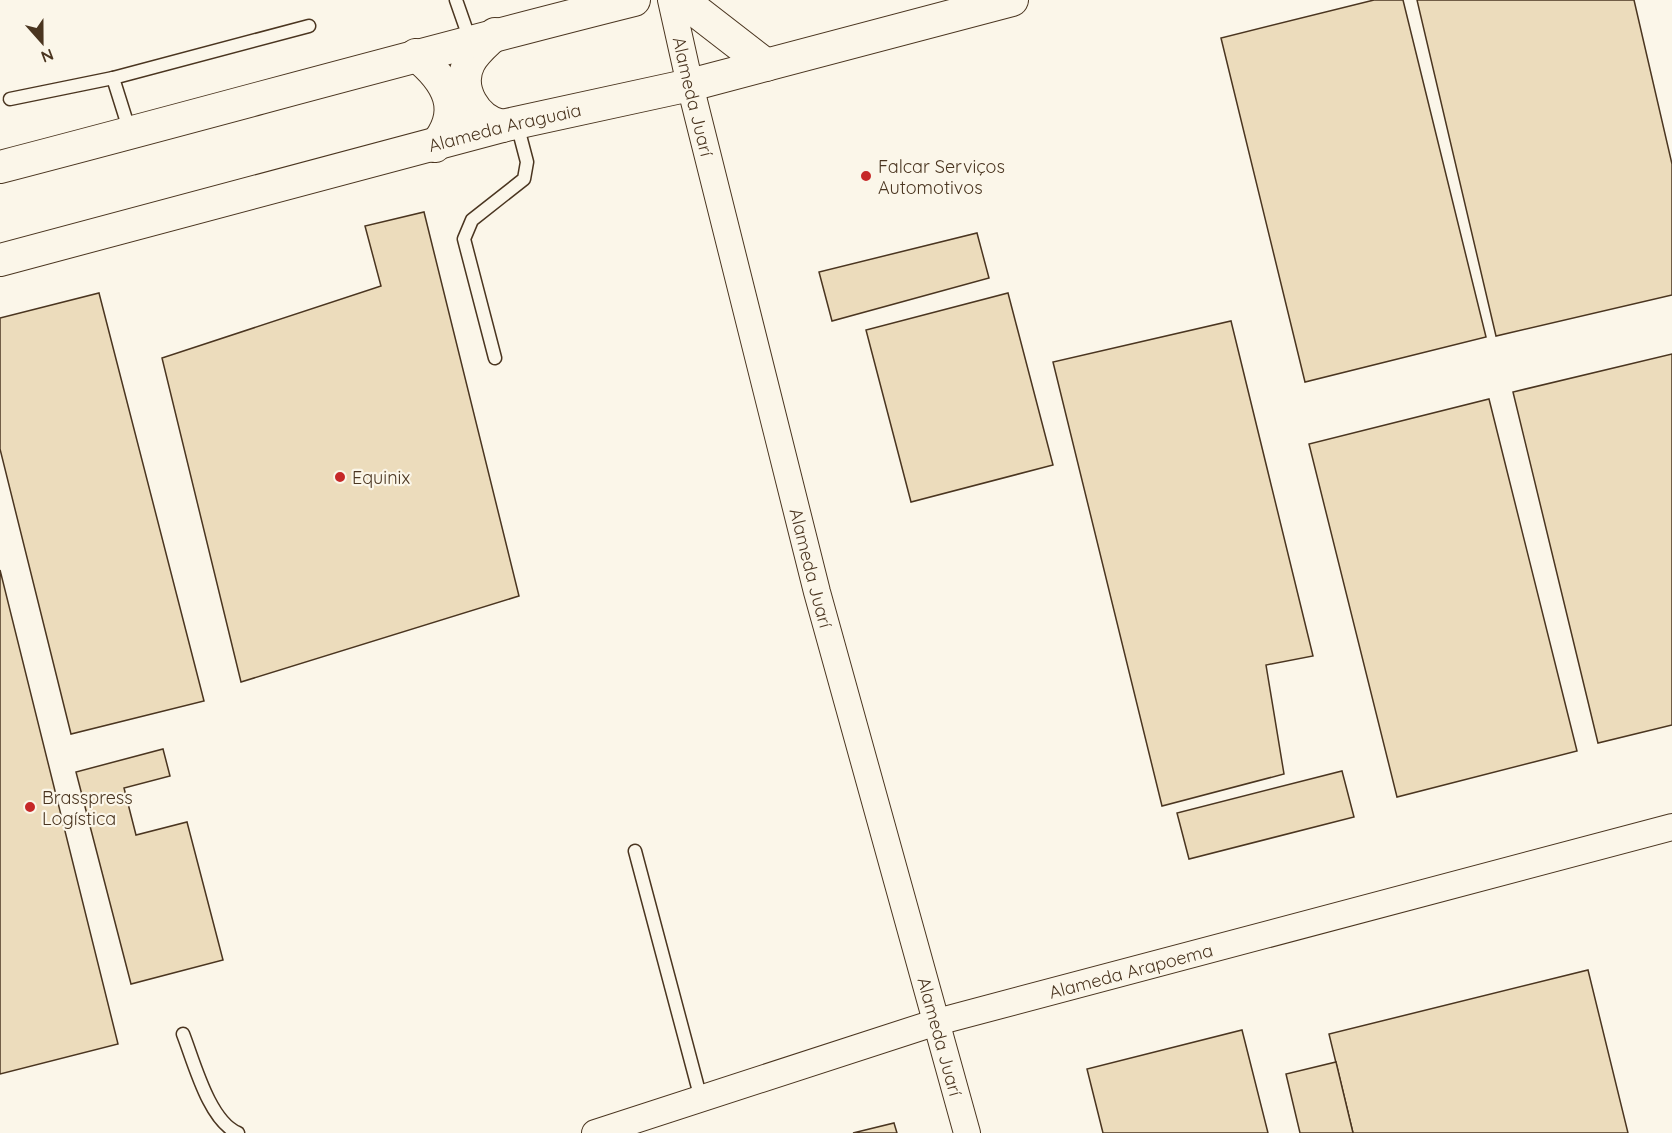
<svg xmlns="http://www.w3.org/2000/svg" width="1672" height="1133" viewBox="0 0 1672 1133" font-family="Quicksand,sans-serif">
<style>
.building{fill:#ecdcbc;stroke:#4a3520;stroke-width:1.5}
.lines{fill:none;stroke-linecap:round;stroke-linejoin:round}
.service-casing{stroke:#4a3520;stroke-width:15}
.minor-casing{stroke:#4a3520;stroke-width:28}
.tertiary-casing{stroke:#4a3520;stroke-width:34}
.service{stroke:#fbf6e9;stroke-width:12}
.minor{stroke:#fbf6e9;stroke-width:26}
.tertiary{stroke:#fbf6e9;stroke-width:32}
.poi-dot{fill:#c62828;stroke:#fbf6e9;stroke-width:2}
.labels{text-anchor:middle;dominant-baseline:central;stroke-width:4.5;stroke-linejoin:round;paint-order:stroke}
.street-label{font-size:18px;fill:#4a3520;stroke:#fbf6e9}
.poi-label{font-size:18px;fill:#4a3520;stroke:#fbf6e9;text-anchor:start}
</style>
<rect width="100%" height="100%" fill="#fbf6e9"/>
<g class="building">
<path d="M1374 0H1403L1486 337 1305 382 1221 38Z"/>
<path d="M1417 0H1634L1672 164V295L1496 336Z"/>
<path d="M424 212 519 596 241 682 162 358 381 286 365 226Z"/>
<path d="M977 233 989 278 832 321 819 272Z"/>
<path d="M99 293 204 701 71 734 0 449V318Z"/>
<path d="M1008 293 1053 465 911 502 866 330Z"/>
<path d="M1231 321 1313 656 1266 665 1284 774 1162 806 1053 362Z"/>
<path d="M1672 354V725L1598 743 1513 392Z"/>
<path d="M1489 399 1577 751 1397 797 1309 444Z"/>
<path d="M0 570 118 1044 0 1074Z"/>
<path d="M163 749 170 776 124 788 136 835 187 822 223 960 131 984 76 772Z"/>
<path d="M1342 771 1354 817 1189 859 1177 813Z"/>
<path d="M1588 970 1628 1133H1353L1329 1034Z"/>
<path d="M1242 1030 1268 1133H1103L1087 1069Z"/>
<path d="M1336 1062 1353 1133H1300L1286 1074Z"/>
<path d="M894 1123 897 1133H853Z"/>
</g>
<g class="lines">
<g class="service-casing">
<g id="service">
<path d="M456 0 470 40"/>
<path d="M10 99 113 78"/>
<path d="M130 132 113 78 309 26"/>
<path d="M495 358 464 239 472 220 524 179 527 162 517 124"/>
<path d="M635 851 701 1099"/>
<path d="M183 1034C194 1062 209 1121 238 1133"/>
</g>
</g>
<g class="minor-casing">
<g id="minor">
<path id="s1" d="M671 0 690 85 817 592 967 1133"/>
<path id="s2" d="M595 1133 937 1022 1672 827"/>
</g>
</g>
<g class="tertiary-casing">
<g id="tertiary">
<path d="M682 0 766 65"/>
<path d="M495 34C486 43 475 51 469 63 456 89 476 121 502 126"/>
<path d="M416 55C448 81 465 111 435 146"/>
<path d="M0 167C212 112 422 53 634 0"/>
<path id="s3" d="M0 260 502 126 690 85 1012 0"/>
</g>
</g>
<use href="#service" class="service"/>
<use href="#minor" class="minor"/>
<use href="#tertiary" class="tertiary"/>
</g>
<g class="poi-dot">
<circle cx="866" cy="176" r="6"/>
<circle cx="340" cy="477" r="6"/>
<circle cx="30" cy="807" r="6"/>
</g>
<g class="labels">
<g class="street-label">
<text stroke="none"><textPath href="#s1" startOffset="99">Alameda Juarí</textPath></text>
<text stroke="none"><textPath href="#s3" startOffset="522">Alameda Araguaia</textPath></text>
<text stroke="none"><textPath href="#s1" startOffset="585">Alameda Juarí</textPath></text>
<text stroke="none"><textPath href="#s2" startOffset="560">Alameda Arapoema</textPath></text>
<text stroke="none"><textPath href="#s1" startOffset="1071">Alameda Juarí</textPath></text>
</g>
<g class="poi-label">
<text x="878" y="166">Falcar Serviços<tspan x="878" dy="21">Automotivos</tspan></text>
<text x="352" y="477">Equinix</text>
<text x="42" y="797">Brasspress<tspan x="42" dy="21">Logística</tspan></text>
</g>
</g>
<g transform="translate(42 42) rotate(159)" stroke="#fbf6e9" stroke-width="4.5" paint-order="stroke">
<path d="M0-4.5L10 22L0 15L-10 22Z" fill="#4a3520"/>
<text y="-9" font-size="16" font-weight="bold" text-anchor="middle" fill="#4a3520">N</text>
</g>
</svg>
